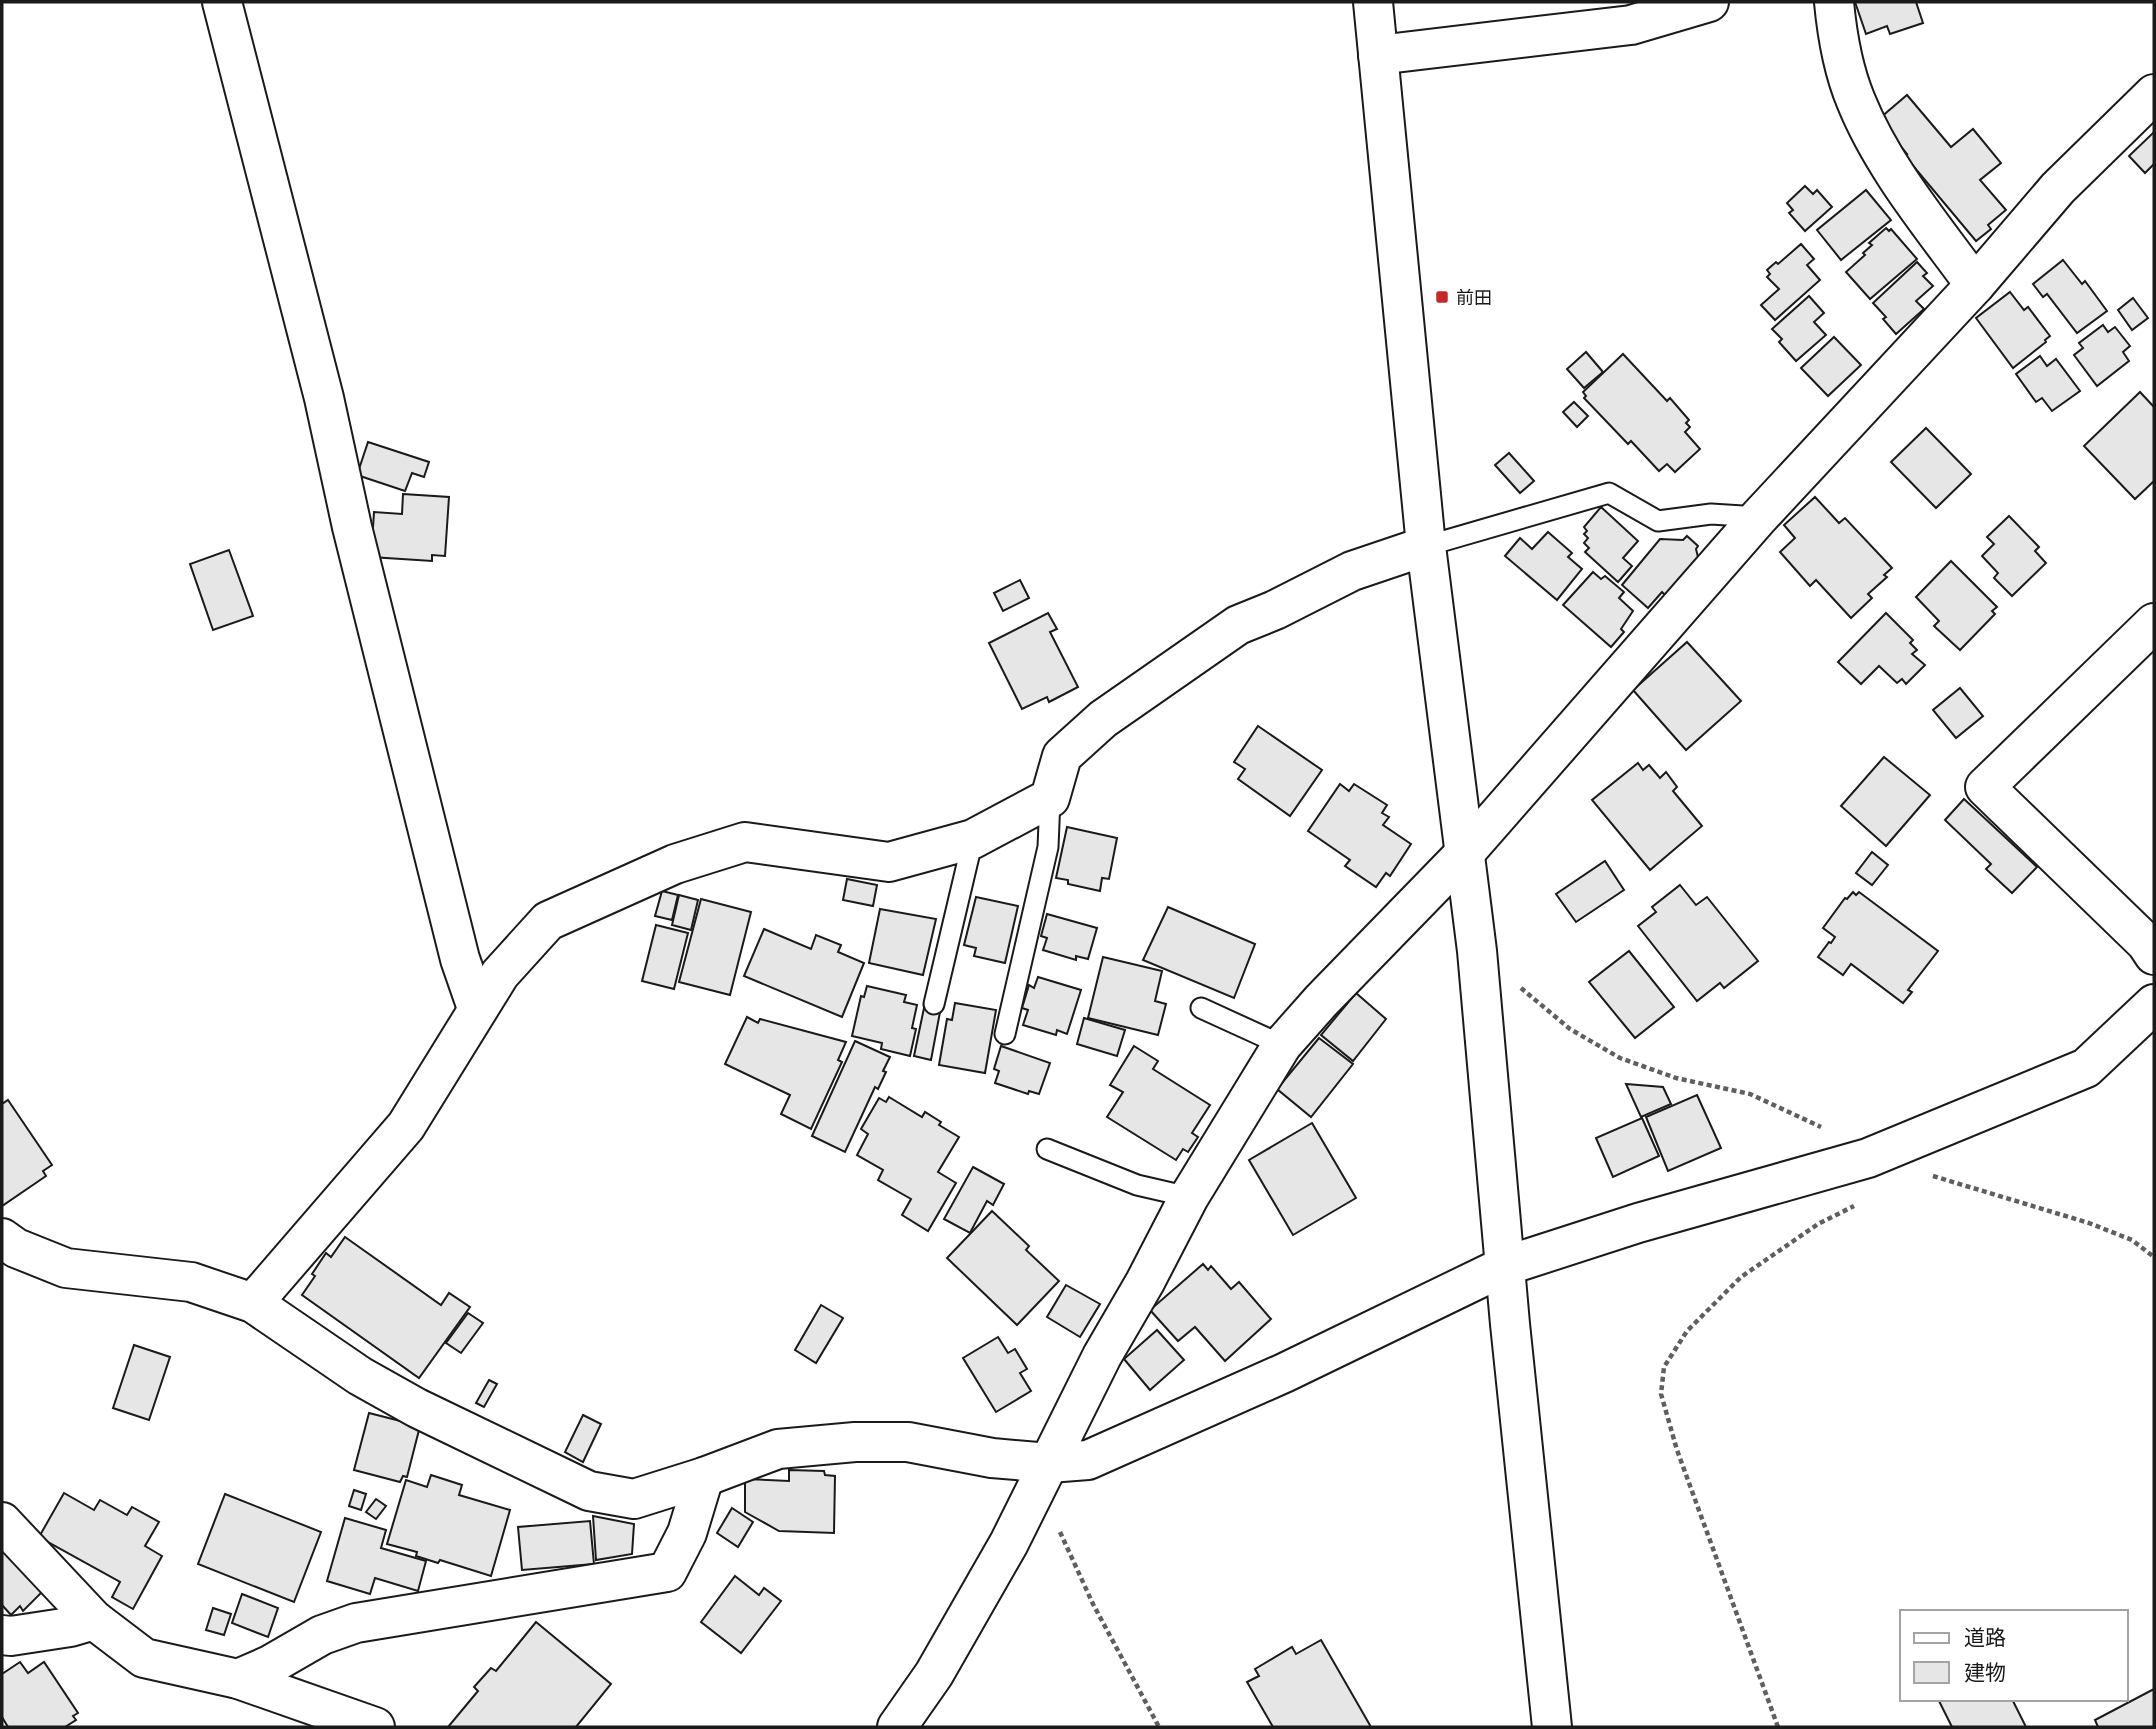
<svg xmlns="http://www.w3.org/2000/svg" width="2156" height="1729" viewBox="0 0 2156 1729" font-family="'Roboto Serif','Noto Sans JP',serif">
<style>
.building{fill:#e6e6e6;stroke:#1a1a1a;stroke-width:2}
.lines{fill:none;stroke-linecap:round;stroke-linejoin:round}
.service-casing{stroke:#1a1a1a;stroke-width:23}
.minor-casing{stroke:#1a1a1a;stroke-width:42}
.tertiary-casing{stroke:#1a1a1a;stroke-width:42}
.path{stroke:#5f5f5f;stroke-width:4.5;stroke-dasharray:5 3.5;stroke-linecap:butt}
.service{stroke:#fff;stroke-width:19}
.minor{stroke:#fff;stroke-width:38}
.tertiary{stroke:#fff;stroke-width:38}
.poi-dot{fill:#c62828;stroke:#fff;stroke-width:2.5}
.labels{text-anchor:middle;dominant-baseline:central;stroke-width:5;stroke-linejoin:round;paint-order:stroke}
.poi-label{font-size:18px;fill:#1a1a1a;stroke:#fff;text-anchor:start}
</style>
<rect width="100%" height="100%" fill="#fff"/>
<g class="building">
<path d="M1855 2H1916L1923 23 1890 34 1887 26 1866 34Z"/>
<path d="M1907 95 1951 147 1973 129 2001 163 1980 180 2006 210 1988 225 1991 229 1976 241 1904 155 1907 154 1884 126 1880 118Z"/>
<path d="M2154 132V164L2145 173 2129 156Z"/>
<path d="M1805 186 1813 194 1817 190 1832 207 1805 231 1789 213 1793 210 1787 203Z"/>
<path d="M1866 190 1891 220 1841 260 1817 230Z"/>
<path d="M1886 228 1889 231 1891 229 1917 259 1870 299 1846 272 1865 255 1863 253 1872 245 1869 243Z"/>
<path d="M1801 244 1814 259 1807 265 1820 280 1775 320 1761 305 1779 289 1767 277 1770 274 1767 270 1776 262 1778 264Z"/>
<path d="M2063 260 2082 284 2085 281 2107 311 2077 333 2047 294 2043 297 2033 284Z"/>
<path d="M1917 262 1927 273 1923 276 1933 286 1916 301 1924 309 1896 334 1883 319 1886 317 1873 303Z"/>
<path d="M2010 292 2024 310 2028 307 2050 336 2045 340 2046 342 2013 368 1976 318Z"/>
<path d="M1809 296 1824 313 1814 322 1826 335 1796 361 1779 342 1782 339 1772 329Z"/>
<path d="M2133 298 2148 318 2132 330 2118 310Z"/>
<path d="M2103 325 2108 332 2115 327 2130 346 2123 352 2129 361 2097 386 2074 355 2083 348 2079 343Z"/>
<path d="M1834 337 1861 365 1828 396 1801 368Z"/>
<path d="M1586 352 1603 372 1584 388 1567 369Z"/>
<path d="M1623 354 1667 401 1670 398 1689 420 1686 423 1690 427 1685 432 1700 449 1675 472 1667 464 1659 471 1631 441 1628 444 1584 398 1586 396 1583 392Z"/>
<path d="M2040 356 2047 366 2056 359 2080 391 2052 411 2042 398 2036 402 2016 374Z"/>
<path d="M2140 392 2154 407V481L2135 499 2084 446Z"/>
<path d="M1574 402 1588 416 1577 427 1563 412Z"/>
<path d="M1926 428 1971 474 1936 508 1891 462Z"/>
<path d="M368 442 429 462 424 477 412 473 405 491 357 475Z"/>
<path d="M1509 453 1534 481 1520 493 1495 465Z"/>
<path d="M403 494 449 497 445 556 432 555V561L371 557 374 512 402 514Z"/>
<path d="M1815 497 1839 523 1845 518 1892 568 1884 575 1887 577 1868 594 1872 598 1851 618 1816 580 1810 586 1780 552 1795 538 1784 525Z"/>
<path d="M1601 507 1638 541 1623 558 1632 566 1618 582 1585 552 1589 548 1584 543 1588 538 1584 534 1587 531 1584 527Z"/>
<path d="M2009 516 2039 547 2035 551 2046 563 2012 596 1994 578 1998 573 1982 556 1994 544 1987 537Z"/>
<path d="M1548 532 1572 553 1568 557 1582 569 1557 600 1505 556 1520 538 1532 549Z"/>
<path d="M1687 536 1698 546 1696 549 1698 557 1665 595 1662 592 1648 608 1622 585 1660 539 1683 540Z"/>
<path d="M229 550 253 616 213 630 190 564Z"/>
<path d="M1951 561 1997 607 1992 611 1995 614 1960 650 1934 626 1939 621 1916 597Z"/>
<path d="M1593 572 1601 579 1605 576 1624 592 1619 598 1633 611 1621 629 1624 632 1611 647 1563 605Z"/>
<path d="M1020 580 1029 598 1003 611 994 593Z"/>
<path d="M1048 613 1057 629 1050 632 1078 687 1049 702 1047 697 1022 709 989 643Z"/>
<path d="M1886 613 1913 640 1910 643 1917 650 1912 654 1925 665 1906 684 1902 679 1897 683 1879 666 1861 684 1838 662Z"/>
<path d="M1687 642 1741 701 1686 750 1633 690Z"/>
<path d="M1960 688 1983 716 1956 738 1933 710Z"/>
<path d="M1258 726 1322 770 1290 816 1238 779 1245 769 1234 762Z"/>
<path d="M1884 757 1930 795 1886 846 1841 806Z"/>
<path d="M1638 763 1643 770 1649 765 1660 778 1666 772 1677 787 1673 791 1702 826 1650 870 1592 800Z"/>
<path d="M1340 784 1349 791 1354 784 1387 805 1382 813 1389 817 1383 825 1411 844 1390 876 1386 873 1376 887 1345 866 1350 860 1308 831Z"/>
<path d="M1964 799 2037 867 2012 893 1986 869 1991 864 1945 820Z"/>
<path d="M1067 827 1117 838 1109 879 1102 878 1100 891 1068 884V880L1056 878Z"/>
<path d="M1872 852 1888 865 1872 885 1856 873Z"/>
<path d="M1605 861 1624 890 1576 922 1556 894Z"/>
<path d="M847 879 877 885 873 906 843 900Z"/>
<path d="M1680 885 1696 905 1707 897 1758 961 1724 988 1720 983 1697 1001 1638 926 1656 912 1652 907Z"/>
<path d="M662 891 678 895 672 920 655 916Z"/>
<path d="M1853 892 1856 895 1859 892 1938 951 1908 990 1912 992 1903 1003 1851 964 1843 975 1818 957 1829 942 1831 943 1835 937 1823 928 1845 898 1847 899Z"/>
<path d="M679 895 698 900 691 930 672 925Z"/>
<path d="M976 897 1018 906 1005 963 974 956 976 948 964 945Z"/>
<path d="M701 899 751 912 730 995 679 982Z"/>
<path d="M1168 907 1255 944 1234 998 1143 960Z"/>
<path d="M880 909 936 919 923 975 869 963Z"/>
<path d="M1047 914 1097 928 1088 959 1076 956V960L1043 950 1047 938 1041 936Z"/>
<path d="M656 925 688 933 674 989 642 981Z"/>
<path d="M764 929 811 949 816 935 841 945 838 952 864 963 842 1017 744 976Z"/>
<path d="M1629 951 1674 1007 1635 1038 1589 982Z"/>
<path d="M1103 957 1162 971 1155 1001 1166 1004 1158 1035 1088 1018Z"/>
<path d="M1038 977 1081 990 1067 1034 1057 1030 1056 1035 1023 1025 1028 1010 1022 1008 1029 985 1034 988Z"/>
<path d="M867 986 906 995 904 1002 917 1005 912 1028 916 1029 910 1056 881 1049 882 1043 852 1036 861 996 864 997Z"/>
<path d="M1356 993 1386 1019 1353 1061 1321 1035Z"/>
<path d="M955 1003 996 1010 985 1073 939 1065 947 1019 952 1020Z"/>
<path d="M924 1008 940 1012 931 1060 914 1056Z"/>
<path d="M747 1017 758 1023 760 1019 846 1042 838 1060 842 1062 811 1129 781 1114 790 1095 725 1064Z"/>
<path d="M1084 1018 1125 1030 1117 1056 1077 1044Z"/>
<path d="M1319 1038 1353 1064 1311 1117 1277 1089Z"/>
<path d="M855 1041 890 1057 883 1071 886 1072 878 1089 875 1087 845 1152 812 1136Z"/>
<path d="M1001 1046 1050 1063 1039 1094 1029 1091 1028 1094 995 1083 999 1071 994 1069Z"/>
<path d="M1134 1046 1158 1061 1153 1069 1210 1105 1192 1133 1198 1137 1188 1152 1183 1149 1176 1160 1107 1117 1123 1092 1110 1085Z"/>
<path d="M1626 1084 1663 1087 1671 1104 1641 1117Z"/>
<path d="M1697 1095 1721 1148 1668 1171 1646 1117Z"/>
<path d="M889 1097 922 1117 925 1112 941 1122 939 1125 959 1137 938 1172 956 1183 928 1231 902 1215 911 1199 878 1180 883 1170 857 1155 868 1134 861 1129 879 1098 886 1102Z"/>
<path d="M8 1100 52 1165 43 1171 46 1176 2 1206V1104Z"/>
<path d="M1642 1118 1659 1156 1613 1177 1596 1138Z"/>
<path d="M1312 1123 1356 1198 1293 1235 1249 1160Z"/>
<path d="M973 1167 1004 1184 993 1205 987 1201 970 1233 944 1219Z"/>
<path d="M992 1211 1029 1246 1026 1250 1059 1281 1017 1325 947 1258Z"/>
<path d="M345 1237 441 1305 449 1293 470 1307 419 1378 302 1295 315 1276 312 1274 326 1253 331 1257Z"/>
<path d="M1203 1264 1208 1270 1211 1266 1231 1289 1239 1282 1271 1319 1225 1361 1195 1327 1178 1341 1150 1310Z"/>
<path d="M1066 1285 1100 1304 1080 1337 1047 1317Z"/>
<path d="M821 1305 843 1318 816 1363 795 1350Z"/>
<path d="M468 1313 483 1323 461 1353 446 1343Z"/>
<path d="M1157 1330 1184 1360 1150 1390 1124 1359Z"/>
<path d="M998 1337 1008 1353 1015 1349 1027 1369 1020 1373 1031 1391 996 1412 963 1358Z"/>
<path d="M134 1345 170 1357 149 1420 113 1408Z"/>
<path d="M489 1380 497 1384 484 1407 476 1403Z"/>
<path d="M369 1413 420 1426 407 1477 403 1476 400 1482 354 1470Z"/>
<path d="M583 1415 601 1424 583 1462 565 1452Z"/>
<path d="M789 1470 824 1471 825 1475 835 1476 834 1533 779 1531 745 1512V1479L789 1481Z"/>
<path d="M431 1475 462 1485 459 1495 510 1510 491 1576 440 1560 438 1563 416 1556 417 1552 387 1544 406 1480 427 1487Z"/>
<path d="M354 1490 366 1494 361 1510 349 1506Z"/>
<path d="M64 1493 94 1510 100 1500 127 1515 132 1507 159 1522 145 1546 162 1556 133 1609 112 1597 120 1582 39 1537Z"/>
<path d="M225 1494 321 1532 294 1602 198 1564Z"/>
<path d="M376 1499 386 1506 376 1519 366 1512Z"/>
<path d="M732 1508 753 1522 738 1547 717 1533Z"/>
<path d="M593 1516 634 1524 632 1554 596 1560Z"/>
<path d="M345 1518 386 1530 381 1548 426 1561 418 1591 375 1578 370 1594 327 1581Z"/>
<path d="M590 1521 594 1564 522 1570 518 1527Z"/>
<path d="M2 1542 44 1590 23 1611 20 1606 11 1615 2 1605Z"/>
<path d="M735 1576 759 1595 764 1588 781 1601 741 1653 701 1622Z"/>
<path d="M242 1594 278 1608 268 1637 232 1623Z"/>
<path d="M213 1608 231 1614 224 1635 206 1630Z"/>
<path d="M536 1622 611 1684 576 1727H448L478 1691 474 1687 491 1668 496 1671Z"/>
<path d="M1321 1640 1371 1727H1273L1247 1682 1259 1676 1255 1669 1292 1647 1296 1654Z"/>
<path d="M20 1662 28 1673 44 1662 78 1713 73 1716 76 1720 65 1727H8L2 1717V1674Z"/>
<path d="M2154 1689V1727H2098L2095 1720Z"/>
<path d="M1938 1699H2012L2026 1727H1952Z"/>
</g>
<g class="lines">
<g class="service-casing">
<g id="service">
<path d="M1426 546 1609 493 1658 521 1711 514 1759 517"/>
<path d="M934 1004 973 839"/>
<path d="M1201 1008 1282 1045"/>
<path d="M1005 1034 1048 847 1050 798"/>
<path d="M1047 1149 1137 1185 1189 1197"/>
</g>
</g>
<g class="minor-casing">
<g id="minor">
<path d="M222 2 324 398 352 527 460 959 477 1008"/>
<path d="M1834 2C1837 34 1843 70 1856 101 1883 168 1933 227 1975 285"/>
<path d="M1378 55 1631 25 1709 2"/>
<path d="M2154 623 1985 787 2146 943 2154 955"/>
<path d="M2 1238 16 1248 66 1268 191 1282 253 1303 360 1376 417 1408 589 1491 634 1499 704 1477 778 1449 855 1442H908L992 1458 1049 1463 1088 1460 1284 1373 1505 1266 1638 1223 1868 1158 2086 1068 2154 1004"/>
<path d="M253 1303 406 1126 500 974 548 921 675 864 745 842 889 862 973 839 1050 798 1062 756 1103 719 1238 625 1275 610 1352 571 1426 546"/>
<path d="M2 1522 94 1620 144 1658 238 1679 375 1727"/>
<path d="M2 1635 11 1636 70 1627 94 1620"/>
<path d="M238 1679 270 1665 322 1635 356 1623 667 1572 687 1533 704 1477"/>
<path d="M897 1727 934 1674 1009 1543 1102 1356 1145 1282 1189 1197 1282 1045 1321 1001 1464 854 1759 517 1975 285 2058 188 2154 94"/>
</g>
</g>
<g class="tertiary-casing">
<path id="tertiary" d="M1373 2 1426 546 1477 951 1510 1324 1552 1727"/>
</g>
<g class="path">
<path d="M1521 988 1570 1029 1620 1058 1676 1078 1750 1094 1821 1127"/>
<path d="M1933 1176 2089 1223 2132 1240 2154 1257"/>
<path d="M1060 1532 1093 1604 1159 1727"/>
<path d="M1778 1727 1677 1450 1661 1394 1664 1367 1687 1331 1741 1277 1818 1224 1854 1206"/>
</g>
<use href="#service" class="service"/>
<use href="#minor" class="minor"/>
<use href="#tertiary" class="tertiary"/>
</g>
<rect class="poi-dot" x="1435" y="290" width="14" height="14" rx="3.5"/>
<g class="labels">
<g class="poi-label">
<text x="1456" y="297">前田</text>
</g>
</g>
<rect width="2156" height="1729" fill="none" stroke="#1a1a1a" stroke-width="7"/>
<rect x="1900" y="1610" width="228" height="91" fill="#ffffff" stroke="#a3a3a3" stroke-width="2"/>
<rect x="1914" y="1633" width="35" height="10" fill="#ffffff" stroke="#a3a3a3" stroke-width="2"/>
<text x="1964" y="1645" font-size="21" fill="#1a1a1a">道路</text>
<rect x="1914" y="1662" width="35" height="21" fill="#e6e6e6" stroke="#a3a3a3" stroke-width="2"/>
<text x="1964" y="1680" font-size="21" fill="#1a1a1a">建物</text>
</svg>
